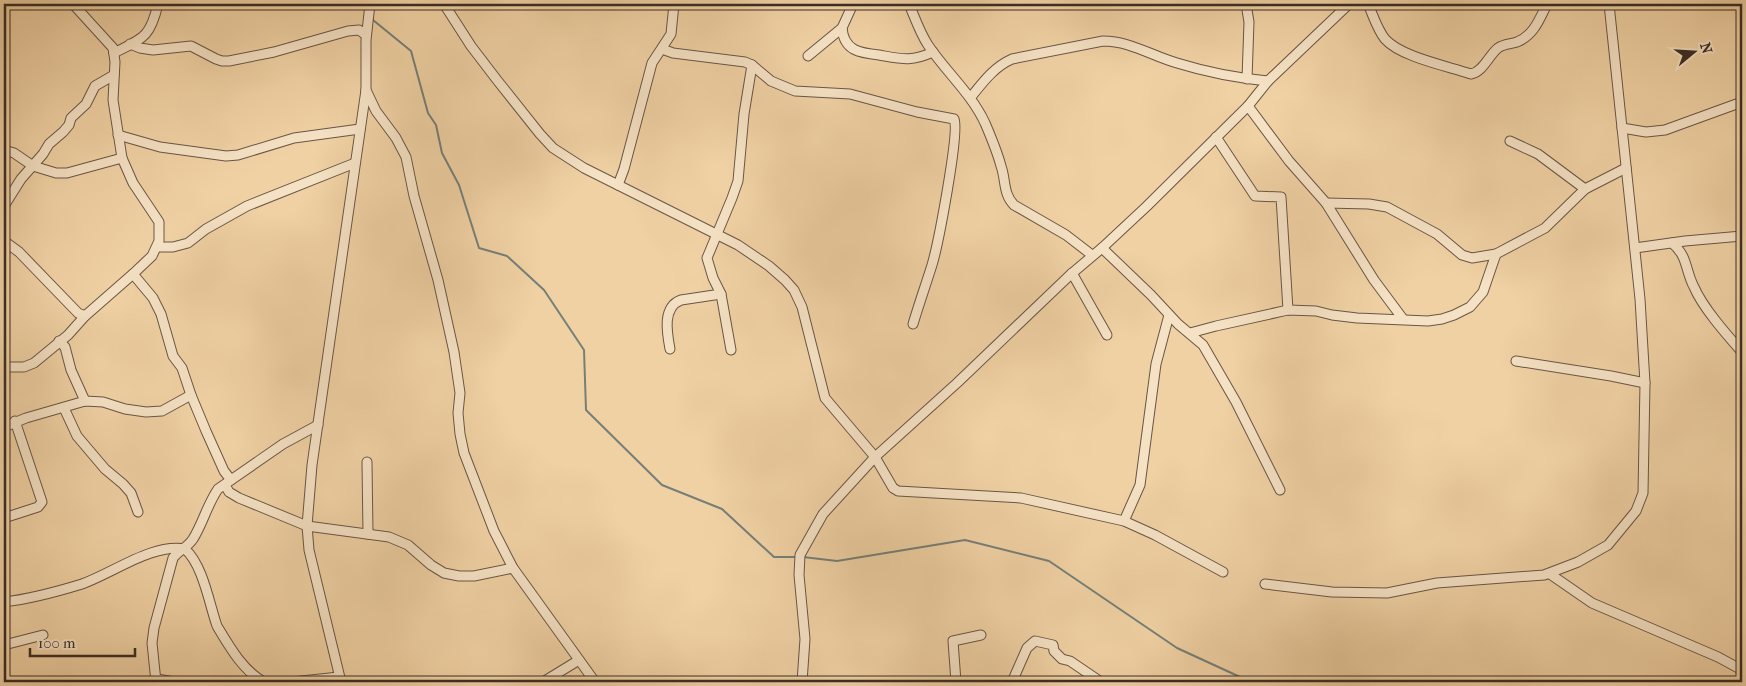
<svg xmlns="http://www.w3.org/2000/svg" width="1746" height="686" viewBox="0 0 1746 686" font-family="'IM FELL French Canon',serif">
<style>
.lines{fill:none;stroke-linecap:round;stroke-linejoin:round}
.stream{stroke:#757f78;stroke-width:2}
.minor-casing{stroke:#685645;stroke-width:11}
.minor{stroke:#f5e1c4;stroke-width:9}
</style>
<rect width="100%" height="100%" fill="#f0d1a4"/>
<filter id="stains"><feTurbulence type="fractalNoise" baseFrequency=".004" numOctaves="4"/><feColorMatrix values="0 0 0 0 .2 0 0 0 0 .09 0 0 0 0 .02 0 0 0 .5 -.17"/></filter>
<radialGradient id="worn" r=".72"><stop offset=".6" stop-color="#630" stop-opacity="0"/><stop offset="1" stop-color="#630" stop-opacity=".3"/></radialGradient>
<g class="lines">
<g class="stream">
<path d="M373 11V20L411 51 428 113 436 125 442 153 459 185 479 248 507 256 544 290 584 350 586 410 662 485 722 509 774 557H796"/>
<path d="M803 557 837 561 965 540 1049 561 1177 648 1251 682"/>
</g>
<g class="minor-casing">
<g id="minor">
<path d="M444 4 471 46 497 80 540 134 553 148 584 168 738 245 769 266 785 280 794 290 802 307 825 398 875 457 893 488 898 491 1021 498 1124 521 1155 535 1223 572"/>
<path d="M909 4C915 18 920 33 928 45 946 72 971 93 985 123 991 137 997 151 1001 166 1006 180 1003 194 1014 205L1066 235 1092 255"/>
<path d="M1246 4 1249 22 1247 79"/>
<path d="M1368 4C1373 15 1377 29 1385 39 1401 57 1447 66 1471 74 1483 72 1489 55 1498 48 1503 44 1511 44 1517 42 1534 35 1539 20 1547 4"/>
<path d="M842 28C844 51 860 53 879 55 902 59 911 62 933 52"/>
<path d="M130 44 140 48 153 50 191 46 216 59 222 61H229L274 52 348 31 359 30 366 35"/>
<path d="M662 49 673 53 745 62 752 65 771 81 795 91 850 94 917 112 954 119C960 131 938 245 932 265 926 284 919 304 913 324"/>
<path d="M114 53C143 38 150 38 158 4"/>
<path d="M808 56 842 28 853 4"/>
<path d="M366 90 376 111 396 138 406 157 414 196 438 280 454 352 460 393 458 413 460 434 464 453 494 531 513 568 595 682"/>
<path d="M971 97C983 82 994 67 1012 59L1103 41C1130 41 1152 56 1177 63 1206 72 1237 78 1268 81"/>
<path d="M1248 106 1289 161 1326 203 1374 280 1403 319"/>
<path d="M1622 128 1646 132 1665 130 1742 102"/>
<path d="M118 135 160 147 226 156 238 155 294 138 360 129"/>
<path d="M1216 137 1255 196 1281 197 1288 310"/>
<path d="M1510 141 1538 154 1585 189"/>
<path d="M4 150 14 153 33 166 56 173H67L122 158"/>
<path d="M618 185 624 169 652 63 671 34 674 4"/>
<path d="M1326 203 1369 204 1387 207 1437 234 1462 255 1472 258 1496 254 1545 228 1585 189 1626 168"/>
<path d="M4 206 21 179 43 154 49 144 63 132 69 125 71 118 86 104 95 86 114 75"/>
<path d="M4 241 19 252 78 313 85 316"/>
<path d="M1672 243C1688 256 1685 270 1694 287 1703 308 1727 335 1742 352"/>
<path d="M157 247H173L188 243 206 229 247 206 355 163"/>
<path d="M1102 248 1151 295 1178 324 1203 345 1236 402 1280 490"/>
<path d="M1635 248 1685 241 1742 236"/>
<path d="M1072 273 1107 335"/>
<path d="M133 274 153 298 161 314 173 356 182 368 191 395 206 431 224 471 231 480"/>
<path d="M1190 333 1216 326 1288 310 1316 311 1332 315 1357 318 1428 321 1442 319 1454 315 1470 307 1483 292 1496 254"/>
<path d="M59 341 65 347 71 370 85 401"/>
<path d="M670 349C667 333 662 307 681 300L721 294"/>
<path d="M731 350 721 294 713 278 707 258 732 198 738 181 744 114 752 65"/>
<path d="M1516 361 1611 376 1645 383"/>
<path d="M4 367H24L34 363 68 335 85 316 133 274 152 256 159 241V222L133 183 122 158 113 100 115 62 113 48 73 4"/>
<path d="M64 408 77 436 105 469 123 484 131 493 138 512"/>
<path d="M4 427 26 418 85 401 103 402 125 409 146 412 162 411 191 395"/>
<path d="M367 462 368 534"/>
<path d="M225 485 229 492 239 498 307 526 389 537 408 545 431 565 444 573 459 576H474L513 568"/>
<path d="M4 518 38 507 42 502 15 421"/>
<path d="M1124 521 1140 485 1156 364 1169 315"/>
<path d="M1550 574 1592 603 1718 657 1742 670"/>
<path d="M1265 584 1332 592 1387 593 1437 583 1544 575 1578 562 1608 545 1636 511 1643 493 1645 383 1640 299 1609 4"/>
<path d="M4 602C30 599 56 592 82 584 113 573 153 543 185 549 203 565 209 603 217 626 229 646 243 671 264 682"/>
<path d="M4 645 43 635"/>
<path d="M157 679 174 682"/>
<path d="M156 682 152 643 154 628 173 558C179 550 187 548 193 539 203 523 207 505 218 489L283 444 318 425"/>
<path d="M292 682 339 677"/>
<path d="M341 682 309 550 307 526 312 465 366 90V40L370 4"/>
<path d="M543 682 579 660"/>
<path d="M802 682 805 639 799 575 800 555 823 514 875 457 957 383 1070 275 1102 248 1147 206 1248 106 1268 81 1349 4"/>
<path d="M956 682 953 641 981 635"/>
<path d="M1012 682 1027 648 1035 641 1053 645 1054 651 1062 659 1070 661 1101 682"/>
</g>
</g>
<use href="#minor" class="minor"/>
</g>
<rect width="1746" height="686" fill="none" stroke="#f0d1a4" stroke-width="20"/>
<rect x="5" y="5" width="1736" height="676" fill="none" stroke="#3a2d25" stroke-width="2.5"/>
<rect x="10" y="10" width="1726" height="666" fill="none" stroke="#3a2d25"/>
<g transform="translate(1694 52) rotate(72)" stroke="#f5e1c4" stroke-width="4" paint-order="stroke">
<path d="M0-4L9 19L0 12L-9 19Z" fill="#3a2d25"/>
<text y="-8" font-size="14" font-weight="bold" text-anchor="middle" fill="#3a2d25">N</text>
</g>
<path d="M30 648v8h105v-8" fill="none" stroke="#3a2d25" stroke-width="2.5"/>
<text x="38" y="648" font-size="15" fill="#3a2d25" stroke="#f5e1c4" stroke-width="4" paint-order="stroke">100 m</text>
<rect width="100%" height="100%" filter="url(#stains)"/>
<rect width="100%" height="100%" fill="url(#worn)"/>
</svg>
